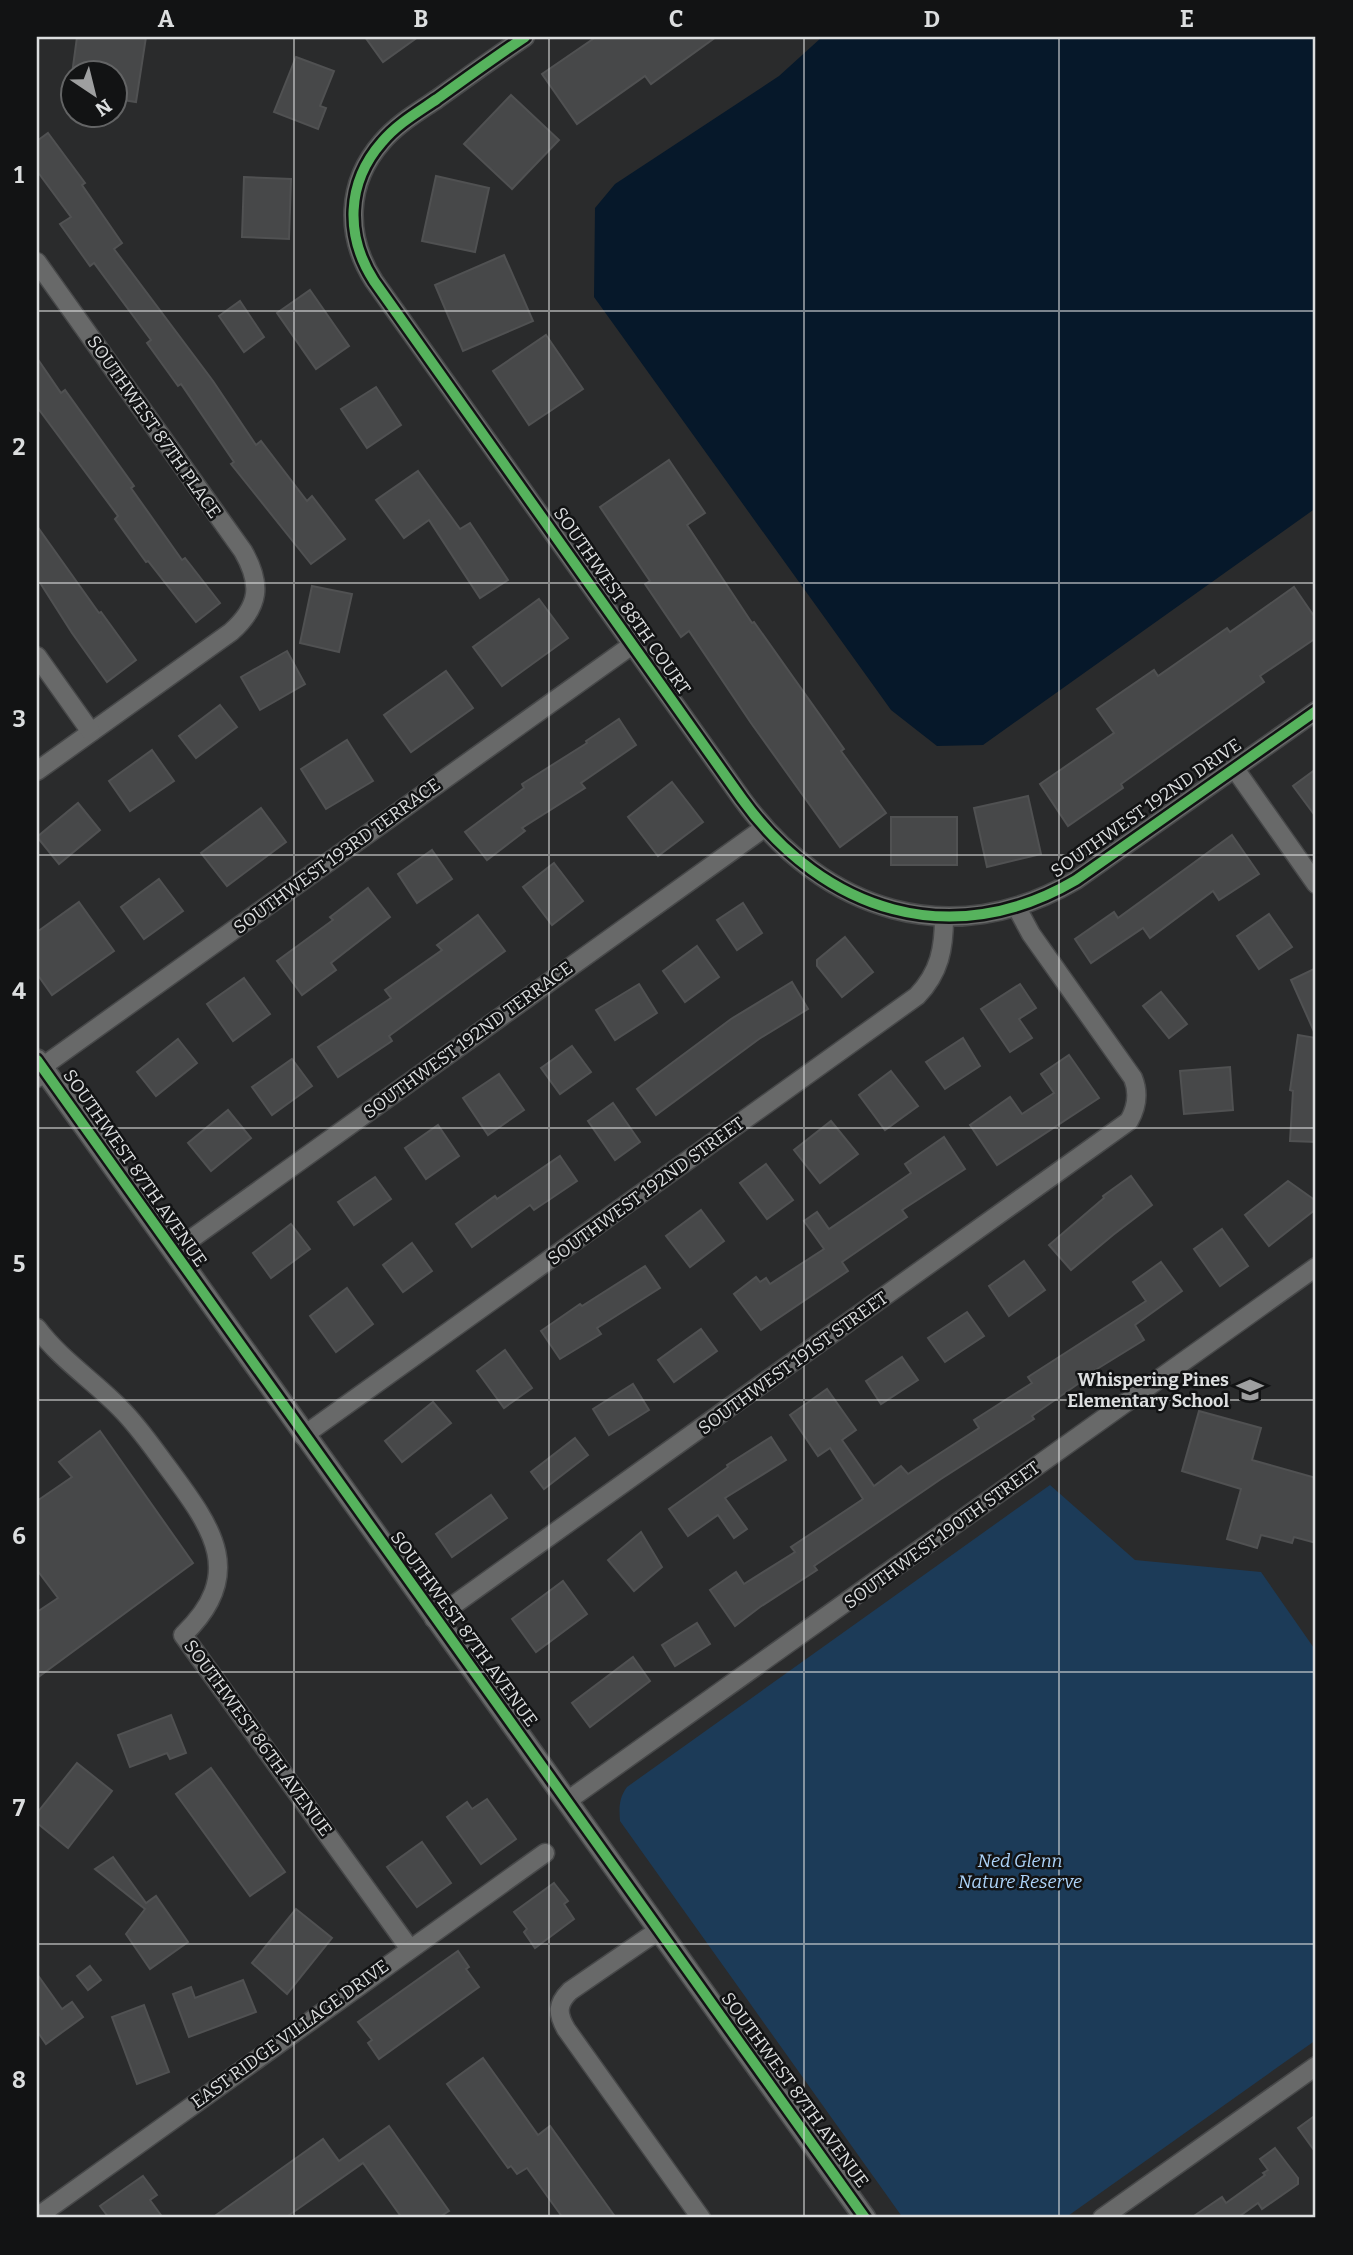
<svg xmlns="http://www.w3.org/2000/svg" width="1353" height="2255" viewBox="0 0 1353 2255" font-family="Bitter,serif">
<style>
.green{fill:#1c3b58}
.water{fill:#06182a}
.building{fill:#474849;stroke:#505152;stroke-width:2}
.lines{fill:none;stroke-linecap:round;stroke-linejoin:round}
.minor-casing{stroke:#474849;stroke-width:21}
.tertiary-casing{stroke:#474849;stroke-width:24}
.minor{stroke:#686969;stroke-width:18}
.tertiary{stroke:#686969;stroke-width:21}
.cycleway-casing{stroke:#121314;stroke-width:15}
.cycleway{stroke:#56b35d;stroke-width:10}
.grid{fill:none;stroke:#dcdedf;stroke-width:2;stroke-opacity:0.55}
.labels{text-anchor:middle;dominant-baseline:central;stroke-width:5;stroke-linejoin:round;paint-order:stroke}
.street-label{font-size:18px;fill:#dcdedf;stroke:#121314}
.poi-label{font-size:18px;font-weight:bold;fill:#dcdedf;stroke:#121314;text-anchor:end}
.park-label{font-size:18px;font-style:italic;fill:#aed4f9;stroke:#121314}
.neatline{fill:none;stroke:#dcdedf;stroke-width:2.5}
.grid-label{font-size:23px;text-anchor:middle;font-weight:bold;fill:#dcdedf}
</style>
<rect width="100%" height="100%" fill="#2a2b2c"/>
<path class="green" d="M1050 1485 1135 1560 1261 1572 1316 1651V2040L1065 2218H903L620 1821C619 1807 619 1798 627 1787Z"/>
<path class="water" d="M822 37H1316V508L983 745 937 746 891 710 594 297 595 208 615 184 779 76Z"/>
<g class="building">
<path d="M77 37H146L136 102 116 99V74H72Z"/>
<path d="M365 37H418L383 62Z"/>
<path d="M596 37H716L651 84 645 76 577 124 542 74Z"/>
<path d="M296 57 334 71 320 106 326 108 318 129 274 112Z"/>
<path d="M511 95 559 140 512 189 464 144Z"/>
<path d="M48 133 85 183 82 185 122 243 114 249 213 381 256 445 261 441 307 501 312 496 345 539 311 564 231 464 234 462 181 384 178 386 147 343 151 340 94 263 90 266 60 224 71 217 37 171V141Z"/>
<path d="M436 176 489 188 475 252 422 241Z"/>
<path d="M244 177 291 179 289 239 242 237Z"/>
<path d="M504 255 533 321 463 351 435 285Z"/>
<path d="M310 290 349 346 316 369 277 313Z"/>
<path d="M240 301 264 337 244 352 219 316Z"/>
<path d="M546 335 583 389 529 425 493 371Z"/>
<path d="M37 358 61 393 65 390 134 486 131 488 182 560 185 558 220 603 196 622 148 561 146 562 115 519 118 516 37 407Z"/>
<path d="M376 387 401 425 367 448 341 409Z"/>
<path d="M669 460 705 513 687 525 752 623 754 622 844 749 841 751 886 813 840 847 751 723 689 631 681 637 645 584 650 581 600 507Z"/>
<path d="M418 471 460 529 470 523 508 580 480 598 429 520 404 538 376 500Z"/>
<path d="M37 526 99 613 101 612 136 660 107 682 72 633 37 578Z"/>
<path d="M312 586 352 594 339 652 300 643Z"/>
<path d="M1294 587 1316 619V638L1260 676 1264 682 1121 784 1123 788 1068 826 1040 784 1114 733 1097 709 1154 670 1158 676 1227 628 1230 632Z"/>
<path d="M539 599 568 638 502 686 473 647Z"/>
<path d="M287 651 305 684 260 710 241 677Z"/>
<path d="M446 671 473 708 411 752 384 715Z"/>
<path d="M220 705 237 727 196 758 179 736Z"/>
<path d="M619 719 636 745 581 783 585 788 522 828 525 831 487 860 465 832 524 788 522 784 587 743 586 741Z"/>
<path d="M347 740 373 781 326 809 301 769Z"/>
<path d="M152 750 174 781 130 811 109 781Z"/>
<path d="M1316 769V817L1293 786Z"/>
<path d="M672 782 703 822 658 856 628 817Z"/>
<path d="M1028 796 1041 854 987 867 974 808Z"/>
<path d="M78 803 100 830 59 864 37 837Z"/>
<path d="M261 808 286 842 227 886 201 853Z"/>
<rect x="891" y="817" width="66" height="48"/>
<path d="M1232 835 1259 874 1219 900 1213 891 1150 938 1143 928 1091 963 1075 939 1114 912 1118 918Z"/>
<path d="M432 850 452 879 417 903 398 874Z"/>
<path d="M554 863 583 901 552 925 523 887Z"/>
<path d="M159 879 183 911 144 939 121 907Z"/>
<path d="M368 888 390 917 331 963 336 970 302 995 277 961 333 920 330 917Z"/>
<path d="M79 902 114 951 52 995 37 974V932Z"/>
<path d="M743 903 762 933 737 950 717 920Z"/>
<path d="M1269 914 1292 947 1259 969 1237 936Z"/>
<path d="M478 915 505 951 389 1036 392 1041 338 1077 318 1047 391 998 385 990 442 950 437 945Z"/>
<path d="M845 937 873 972 842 997 817 966V960Z"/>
<path d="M697 946 719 977 685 1002 663 971Z"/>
<path d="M1316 968V1036L1291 980Z"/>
<path d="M244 978 270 1014 233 1041 207 1004Z"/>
<path d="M792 982 808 1009 759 1039 656 1115 637 1089 731 1019Z"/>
<path d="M639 984 657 1013 615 1040 596 1010Z"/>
<path d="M1020 984 1036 1008 1019 1019 1032 1038 1010 1052 981 1009Z"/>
<path d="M1161 992 1187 1024 1169 1038 1143 1006Z"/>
<path d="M1298 1035 1316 1038V1142L1290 1141 1293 1091 1290 1090Z"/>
<path d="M963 1038 980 1066 945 1089 926 1062Z"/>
<path d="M178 1039 197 1063 156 1096 137 1072Z"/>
<path d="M572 1046 591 1072 560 1094 541 1068Z"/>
<path d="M1069 1055 1099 1098 997 1165 970 1125 1010 1097 1022 1114 1054 1093 1041 1074Z"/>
<path d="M292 1059 312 1086 272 1115 252 1087Z"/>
<path d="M1230 1067 1233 1110 1184 1114 1180 1071Z"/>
<path d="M891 1071 918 1106 885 1130 859 1095Z"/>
<path d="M499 1074 524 1110 488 1135 463 1098Z"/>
<path d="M613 1103 640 1142 615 1160 588 1121Z"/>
<path d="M228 1110 251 1138 211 1171 188 1143Z"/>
<path d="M831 1121 858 1154 820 1183 794 1150Z"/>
<path d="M438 1125 459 1156 426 1179 405 1148Z"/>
<path d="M944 1137 965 1169 902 1210 907 1217 842 1262 848 1271 761 1330 734 1294 756 1277 760 1282 766 1278 770 1284 824 1249 804 1221 817 1212 829 1229 911 1173 905 1164Z"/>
<path d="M560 1156 577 1181 534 1210 530 1205 472 1247 456 1224 495 1196 497 1199Z"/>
<path d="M766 1164 793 1200 767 1219 740 1183Z"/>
<path d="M1131 1176 1152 1205 1113 1235 1071 1270 1049 1245 1104 1198 1103 1196Z"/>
<path d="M375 1177 391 1199 354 1225 338 1202Z"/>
<path d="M1288 1181 1316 1201V1209L1269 1246 1245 1215Z"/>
<path d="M701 1210 724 1241 690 1267 666 1236Z"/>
<path d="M291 1224 310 1249 271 1278 253 1253Z"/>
<path d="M1222 1229 1248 1266 1220 1286 1194 1249Z"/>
<path d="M412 1243 432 1271 403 1292 383 1265Z"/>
<path d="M1024 1261 1045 1290 1009 1316 989 1286Z"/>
<path d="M1161 1262 1182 1291 1135 1325 1144 1340 1084 1377 1085 1379 1032 1416 1034 1419 941 1479 814 1566 817 1570 760 1607 735 1626 710 1590 736 1572 744 1584 795 1552 791 1547 863 1499 830 1448 818 1456 790 1415 827 1389 856 1430 842 1440 874 1486 901 1466 908 1474 979 1428 974 1420 1032 1383 1028 1377 1146 1301 1133 1282Z"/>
<path d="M645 1266 660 1288 597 1328 601 1334 560 1359 541 1331 580 1304 582 1306Z"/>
<path d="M347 1288 373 1324 336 1352 310 1316Z"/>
<path d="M967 1312 984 1336 945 1362 928 1338Z"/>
<path d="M701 1329 717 1351 674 1382 658 1360Z"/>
<path d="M505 1350 532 1388 504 1408 477 1371Z"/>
<path d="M902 1357 918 1380 881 1404 866 1381Z"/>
<path d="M633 1384 649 1410 609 1435 593 1409Z"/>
<path d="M433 1402 451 1423 402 1462 385 1441Z"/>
<path d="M1199 1411 1261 1428 1252 1460 1316 1478V1543L1294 1537 1292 1543 1261 1535 1257 1548 1227 1539 1241 1489 1182 1471Z"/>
<path d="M100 1431 193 1563 37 1678V1612L58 1598 37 1570V1501L72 1477 59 1462Z"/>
<path d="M771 1437 786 1460 725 1498 747 1529 734 1538 718 1515 688 1536 669 1509 728 1467 727 1465Z"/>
<path d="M575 1438 588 1455 544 1489 531 1472Z"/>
<path d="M491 1495 507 1518 452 1557 436 1534Z"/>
<path d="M641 1532 662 1567 634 1591 608 1560Z"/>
<path d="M563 1581 587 1614 536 1652 512 1619Z"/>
<path d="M697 1623 710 1644 675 1666 662 1645Z"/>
<path d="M633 1657 650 1681 590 1727 572 1703Z"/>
<path d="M171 1715 186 1753 170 1759 167 1753 130 1767 118 1735Z"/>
<path d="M77 1763 112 1791 68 1848 37 1823V1813Z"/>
<path d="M211 1768 285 1872 250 1896 176 1794Z"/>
<path d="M487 1799 516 1839 481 1864 447 1817 467 1802 472 1809Z"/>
<path d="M422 1842 451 1883 417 1907 387 1867Z"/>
<path d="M113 1857 146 1903 156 1896 188 1942 150 1969 126 1934 145 1909 95 1869Z"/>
<path d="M554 1883 568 1901 564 1904 574 1919 535 1948 524 1932 527 1929 514 1912Z"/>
<path d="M296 1909 332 1938 287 1994 252 1963Z"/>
<path d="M458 1951 469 1967 466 1969 479 1987 379 2059 368 2043 372 2040 358 2022Z"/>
<path d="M90 1966 101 1980 88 1990 77 1976Z"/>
<path d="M37 1974 62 2009 72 2002 83 2017 46 2044 37 2031Z"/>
<path d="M243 1980 256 2012 189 2037 173 1994 191 1987 195 1998Z"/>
<path d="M144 2005 169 2072 137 2084 112 2017Z"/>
<path d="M483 2058 538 2135 550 2126 616 2218H563L527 2168 517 2174 511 2166 508 2168 447 2084Z"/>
<path d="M1316 2115V2153L1298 2128Z"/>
<path d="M389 2126 449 2211 438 2218H402L363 2163 285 2218H212L323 2139 339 2161Z"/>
<path d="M1275 2148 1298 2178V2184L1262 2209 1258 2203 1237 2218H1191L1222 2197 1226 2203 1265 2175 1263 2173 1268 2170 1260 2159Z"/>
<path d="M143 2176 157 2195 150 2200 163 2218H109L100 2206Z"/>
</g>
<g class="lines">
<g class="minor-casing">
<g id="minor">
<path d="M525 37C495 57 466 78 437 99 418 112 397 124 382 142 346 183 345 236 374 281L742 799C824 912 952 953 1076 880L1316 711"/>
<path d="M37 262 243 551C262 584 260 606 231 632L37 771"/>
<path d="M37 656 91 732"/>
<path d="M1235 769 1316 884"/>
<path d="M37 1078 42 1067 632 645"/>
<path d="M173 1252 764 828"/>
<path d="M37 1328C61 1360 94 1381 121 1409 140 1428 155 1451 171 1472 213 1529 246 1575 183 1635L410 1949"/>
<path d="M303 1436 917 996C940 972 944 948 944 917"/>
<path d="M434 1619 1129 1121C1137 1107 1139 1093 1133 1078L1031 934 1017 908"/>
<path d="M567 1801 1316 1267"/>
<path d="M659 1930 570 1991C557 2004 557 2013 566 2029L701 2218"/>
<path d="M37 2217 545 1853"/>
<path d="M1102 2218 1316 2066"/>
</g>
</g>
<g class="tertiary-casing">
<path id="tertiary" d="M37 1060 865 2218"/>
</g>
<use href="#minor" class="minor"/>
<use href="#tertiary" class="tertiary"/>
<g class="cycleway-casing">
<g id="cycleway">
<path d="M525 37C495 57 466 78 437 99 418 112 397 124 382 142 346 183 345 236 374 281L742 799C824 912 952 953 1076 880L1316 711"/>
<path d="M37 1060 865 2218"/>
</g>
</g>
<use href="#cycleway" class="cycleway"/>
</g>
<path class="grid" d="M294 37V2218M549 37V2218M804 37V2218M1059 37V2218M37 311H1316M37 583H1316M37 855H1316M37 1128H1316M37 1400H1316M37 1672H1316M37 1944H1316"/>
<defs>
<g id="school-bare" transform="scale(2.1)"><path d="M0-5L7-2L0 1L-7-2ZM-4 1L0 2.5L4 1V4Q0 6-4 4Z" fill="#9e9fa0" stroke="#121314" stroke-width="2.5" paint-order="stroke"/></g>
</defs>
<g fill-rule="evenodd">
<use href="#school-bare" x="1250" y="1390"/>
</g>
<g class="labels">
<g class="street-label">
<text transform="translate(154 427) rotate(55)">SOUTHWEST 87TH PLACE</text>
<text transform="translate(622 601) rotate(55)">SOUTHWEST 88TH COURT</text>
<text transform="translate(1146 808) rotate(-35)">SOUTHWEST 192ND DRIVE</text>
<text transform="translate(337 856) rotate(-36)">SOUTHWEST 193RD TERRACE</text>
<text transform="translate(468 1040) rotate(-36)">SOUTHWEST 192ND TERRACE</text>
<text transform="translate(135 1168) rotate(55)">SOUTHWEST 87TH AVENUE</text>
<text transform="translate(646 1191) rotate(-36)">SOUTHWEST 192ND STREET</text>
<text transform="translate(793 1363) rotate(-36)">SOUTHWEST 191ST STREET</text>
<text transform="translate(942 1535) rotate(-36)">SOUTHWEST 190TH STREET</text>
<text transform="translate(464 1629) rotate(54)">SOUTHWEST 87TH AVENUE</text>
<text transform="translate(258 1738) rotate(54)">SOUTHWEST 86TH AVENUE</text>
<text transform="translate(290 2034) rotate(-36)">EAST RIDGE VILLAGE DRIVE</text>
<text transform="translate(795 2090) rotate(54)">SOUTHWEST 87TH AVENUE</text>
</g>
<g class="poi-label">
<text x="1229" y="1380">Whispering Pines<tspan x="1229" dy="21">Elementary School</tspan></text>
</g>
<g class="park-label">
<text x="1020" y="1861">Ned Glenn<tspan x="1020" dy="21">Nature Reserve</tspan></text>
</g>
</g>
<rect width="1353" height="2255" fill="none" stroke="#121314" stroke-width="77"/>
<g transform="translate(94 94) rotate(145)"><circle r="33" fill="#121314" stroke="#636465" stroke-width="2"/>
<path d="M0-5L12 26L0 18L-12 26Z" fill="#9e9fa0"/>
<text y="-10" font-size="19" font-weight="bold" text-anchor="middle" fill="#dcdedf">N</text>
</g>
<rect x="38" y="38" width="1276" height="2178" class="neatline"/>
<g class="grid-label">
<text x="166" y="27">A</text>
<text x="421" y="27">B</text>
<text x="676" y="27">C</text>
<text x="932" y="27">D</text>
<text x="1187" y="27">E</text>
<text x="19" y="183">1</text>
<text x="19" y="455">2</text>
<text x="19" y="727">3</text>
<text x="19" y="999">4</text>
<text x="19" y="1272">5</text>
<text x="19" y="1544">6</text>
<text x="19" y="1816">7</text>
<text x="19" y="2088">8</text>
</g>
</svg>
